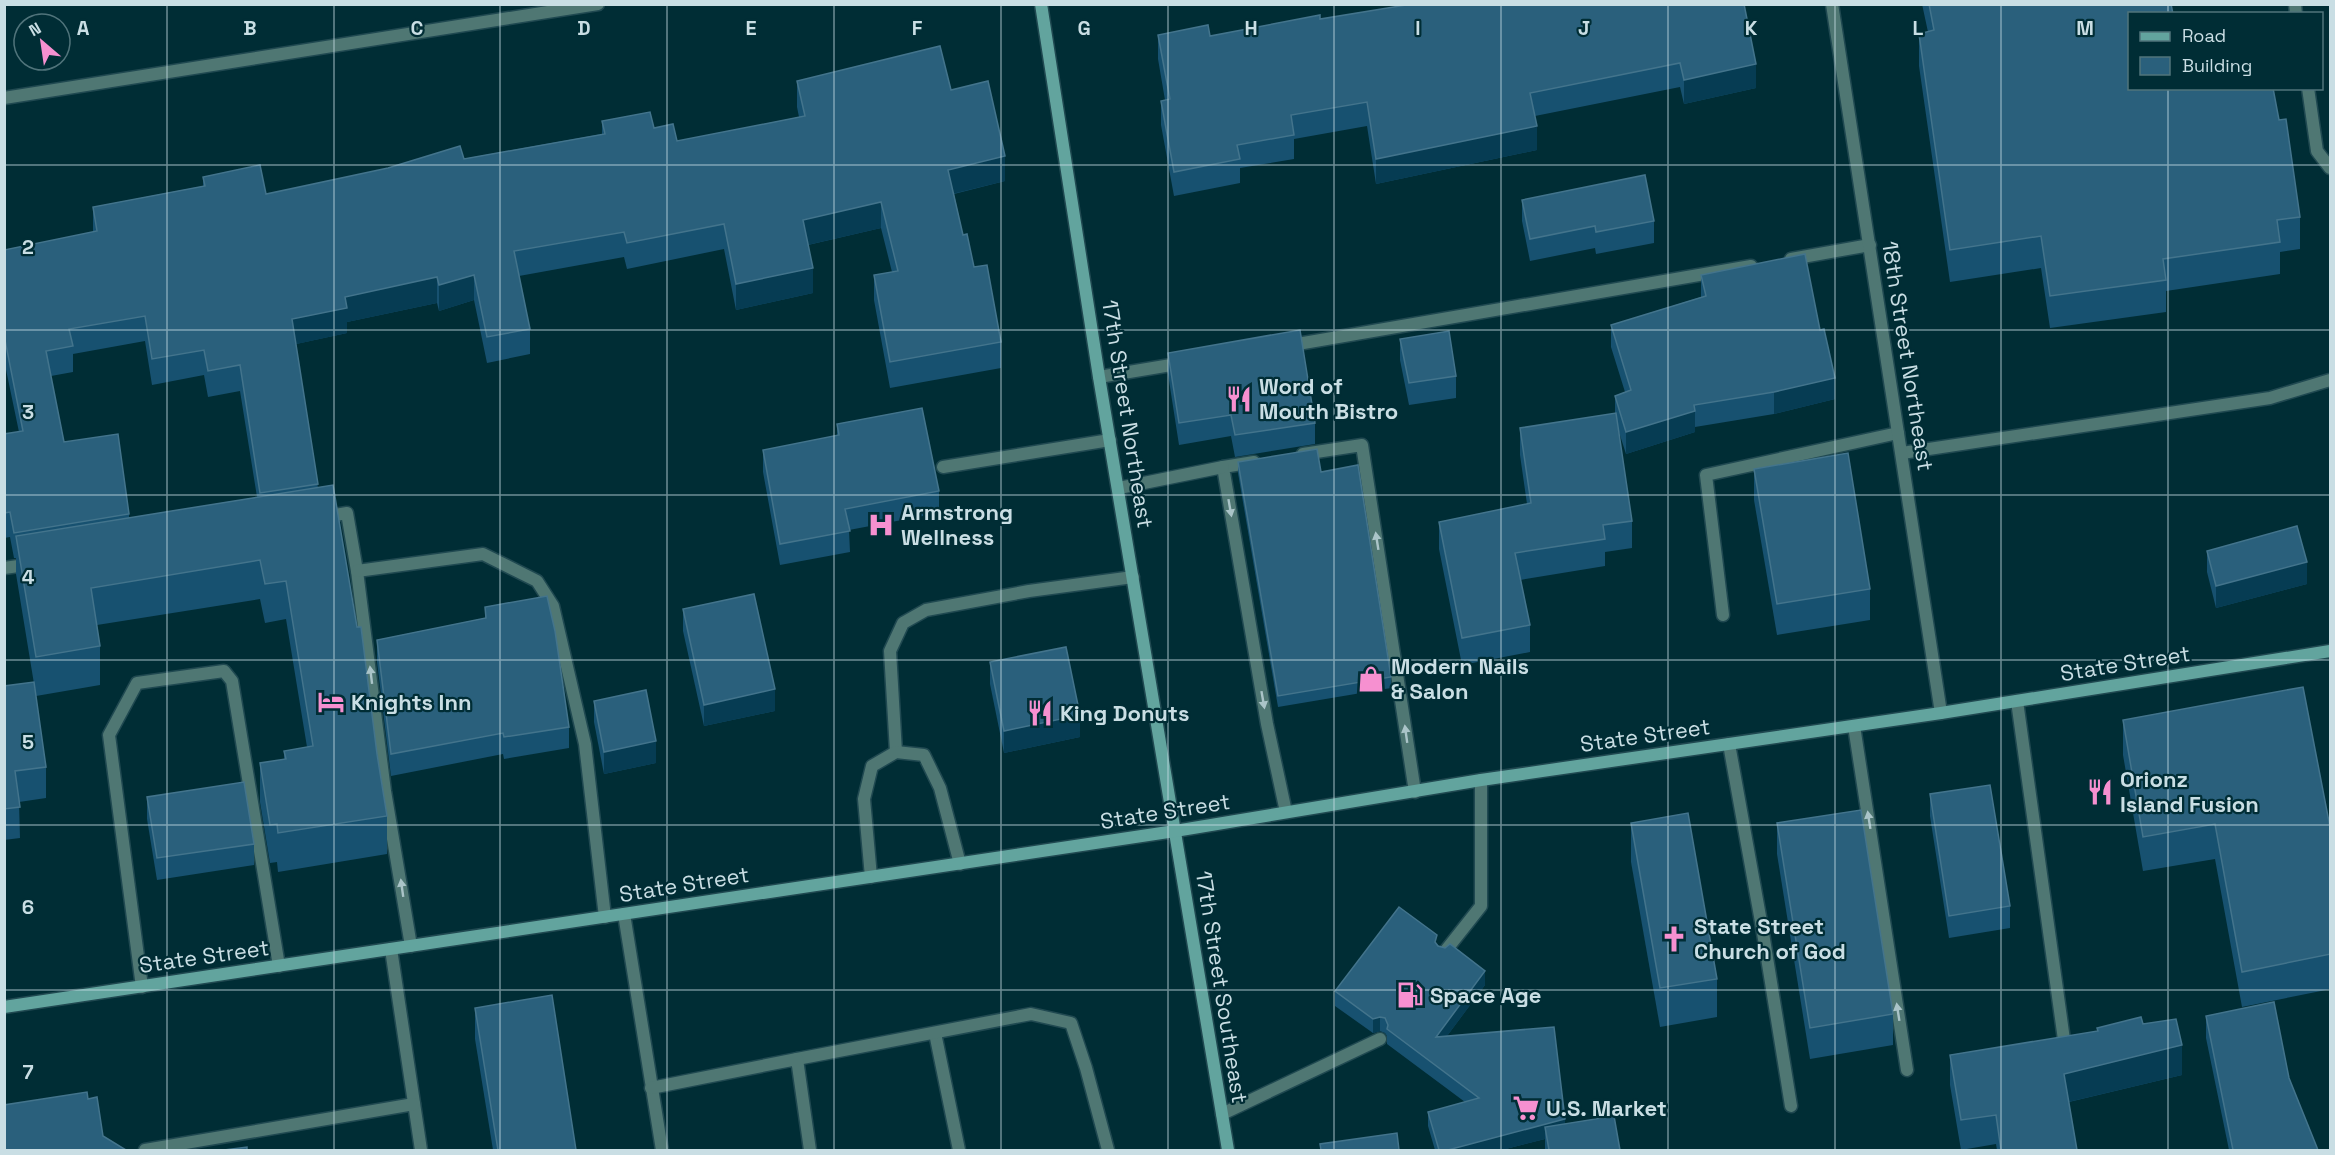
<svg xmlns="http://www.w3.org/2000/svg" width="2335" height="1155" viewBox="0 0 2335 1155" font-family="'Space Grotesk',sans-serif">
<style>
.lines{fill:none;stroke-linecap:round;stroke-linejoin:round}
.lane-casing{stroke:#204951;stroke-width:15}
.street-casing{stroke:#204951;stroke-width:15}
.secondary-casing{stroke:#204951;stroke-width:15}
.lane{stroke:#4f7773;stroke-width:12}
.street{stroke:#4f7773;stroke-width:12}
.secondary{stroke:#62a49e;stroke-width:12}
.wall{fill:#175170;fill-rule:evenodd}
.shaded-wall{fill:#063c53}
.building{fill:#2a607c;stroke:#43748c;stroke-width:1.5}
.oneway{fill:#aac4c8}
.grid{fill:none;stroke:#c9dee4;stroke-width:1.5;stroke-opacity:0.55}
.labels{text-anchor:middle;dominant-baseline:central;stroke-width:4.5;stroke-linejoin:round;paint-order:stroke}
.street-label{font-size:22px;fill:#c9dee4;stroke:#002d35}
.poi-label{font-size:22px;font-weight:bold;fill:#c9dee4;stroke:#002d35;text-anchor:start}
.grid-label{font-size:20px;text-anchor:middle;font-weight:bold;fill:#c9dee4;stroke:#002d35;stroke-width:4.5;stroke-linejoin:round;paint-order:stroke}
</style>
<rect width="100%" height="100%" fill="#002d35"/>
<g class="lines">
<g class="lane-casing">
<g id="lane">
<path d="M2295 4 2296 14"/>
<path d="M2308 88 2317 151 2330 168"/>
<path d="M1791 259 1870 245"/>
<path d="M1286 346 1751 266"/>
<path d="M1099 377 1183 363"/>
<path d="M1902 453 2270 398 2330 380"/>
<path d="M1303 454 1362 445 1415 792"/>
<path d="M1254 462 1223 467 1267 724 1286 812"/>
<path d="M943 467 1110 440"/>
<path d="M1119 488 1223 467"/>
<path d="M323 517 347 513 357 571 385 791 411 946"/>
<path d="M4 568 33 564"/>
<path d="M357 571 483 554 537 581 553 606 585 744 605 917"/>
<path d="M1723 615 1706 475 1898 433"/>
<path d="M2017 701 2065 1047"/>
<path d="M1854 726 1907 1070"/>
<path d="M1729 744 1763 933 1791 1106"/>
<path d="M896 752 890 651 903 623 926 610 1029 591 1133 577"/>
<path d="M871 877 864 799 872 766 896 752 924 755 940 788 960 864"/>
<path d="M624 914 662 1150"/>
<path d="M391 949 421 1150"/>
<path d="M1443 954 1481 906V780"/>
<path d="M142 987 109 735 137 683 224 671 232 681 279 966"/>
<path d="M935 1033 959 1150"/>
<path d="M797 1059 1031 1014 1071 1023 1086 1068 1108 1150"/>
<path d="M651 1088 797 1059 810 1150"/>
<path d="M1222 1114 1380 1039"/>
<path d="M145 1150 414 1104"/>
</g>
</g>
<g class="street-casing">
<g id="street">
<path d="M1832 4 1941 713"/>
<path d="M4 98 598 4"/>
</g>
</g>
<g class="secondary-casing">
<g id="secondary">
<path d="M1041 4 1099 377 1228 1150"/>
<path d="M4 1007 1175 831 1481 780 1941 713 2330 651"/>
</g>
</g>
<use href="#lane" class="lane"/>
<use href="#street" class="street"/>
<use href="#secondary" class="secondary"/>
</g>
<g class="wall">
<path d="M1744 4 1756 88 1684 104 1680 87 1535 116 1537 150 1376 184 1367 126 1294 139V159L1240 168V183L1174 196 1161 125V101L1165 100 1158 59V35L1210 36 1320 19Z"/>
<path d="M1922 4H2171L2130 88 2279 120 2300 217V249L2280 252V274L2166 291V312L2050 328 2041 268 1950 282 1919 66V34L1928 32Z"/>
<path d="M797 81 951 90 1005 181 954 194 963 235 974 267 1001 342V368L890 388 874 300V275L892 272 881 228 808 245 813 293 736 310 724 249 627 269 624 257 519 276 530 329V354L487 363 474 300 439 311 437 303 347 322V333L296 344 318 488 377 754 387 816V854L278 872 277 862 270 863 260 802V763L284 760V751L307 747 286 619 265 623 260 599 97 625 100 646V685L36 696 16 574V558H14L10 537 4 538V434L19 432 4 360V250L93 232V207L203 186V177L266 194 602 134V121L654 128 677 141 799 117 797 107ZM145 341 152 385 204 375 208 397 240 391 257 497 129 518V514L64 442 51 376 73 372V354Z"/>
<path d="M1522 200 1654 221V243L1596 254 1595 248 1530 261 1522 221Z"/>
<path d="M1701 275 1820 330 1835 399 1774 414 1695 427V432L1626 454 1618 429 1632 521V548L1605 552V566L1520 580 1530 625V652L1462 665 1439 549V522L1527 504 1520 455V428L1615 414V396L1625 392 1611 347V325L1701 297Z"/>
<path d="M1400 339 1456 376V398L1409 405 1400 360Z"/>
<path d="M1168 353 1315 423V444L1235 457 1231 436 1179 445 1168 374Z"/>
<path d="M837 424 939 491V513L849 530 850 552 780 565 763 472V450L837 436Z"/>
<path d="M1238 462 1321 472 1391 677V688L1278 707 1238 473Z"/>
<path d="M1754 469 1870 589V620L1777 635 1754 500Z"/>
<path d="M2207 551 2307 584 2216 608 2207 572Z"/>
<path d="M485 607 569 727V748L504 759 503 754 391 776 377 662V640L485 618Z"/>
<path d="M683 609 775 711 704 726 683 631Z"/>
<path d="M990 662 1080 737 1004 753 990 684Z"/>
<path d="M4 686 46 767V798L19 802 20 838 4 840Z"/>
<path d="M594 701 656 763 604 774 594 722Z"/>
<path d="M2123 720 2331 832V989L2242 1007 2215 859 2143 871 2123 755Z"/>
<path d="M1930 794 2010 906V928L1949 938 1930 816Z"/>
<path d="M147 797 254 844V865L157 880 147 819Z"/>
<path d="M1631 823 1717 979V1017L1660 1027 1631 862Z"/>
<path d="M1777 823 1893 1014V1045L1810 1059 1777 854Z"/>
<path d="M1437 944 1485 985 1447 1036 1565 1124 1620 1150H1545V1139L1502 1150H1435L1428 1126V1112L1465 1102 1387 1044V1036L1385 1033 1380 1031 1373 1033 1335 1006V991Z"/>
<path d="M475 1008 576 1150H493L475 1039Z"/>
<path d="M2206 1016 2289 1078 2318 1150H2229L2206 1038Z"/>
<path d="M2143 1024 2182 1075 2069 1102 2077 1150H1997L1996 1144 1961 1150 1950 1085V1055L2097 1032V1028Z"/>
</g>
<g class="shaded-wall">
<path d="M1756 64V88L1684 104V80Z"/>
<path d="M1537 126V150L1376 184V159Z"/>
<path d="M1005 156V181L948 195V170Z"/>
<path d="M881 202V228L803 246V220Z"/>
<path d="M813 268V293L736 310V284Z"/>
<path d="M474 275V300L439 311V285Z"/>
<path d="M437 277V303L347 322V333L292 345V319L345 297Z"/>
<path d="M1835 378V399L1774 414V392Z"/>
<path d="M1695 411V432L1626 454V432Z"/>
<path d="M2307 562V584L2216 608V586Z"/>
<path d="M775 689V711L704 726V705Z"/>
<path d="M1080 715V737L1004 753V731Z"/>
<path d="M656 741V763L604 774V752Z"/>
<path d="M1485 971V985L1436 1051V1037Z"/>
<path d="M1380 1017V1031L1373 1033V1019Z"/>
<path d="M2182 1045V1075L2064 1103V1074Z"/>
<path d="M1565 1119V1134L1545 1127V1139L1502 1150H1448Z"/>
</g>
<g class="building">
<path d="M1412 4H1744L1756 64 1684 80 1680 63 1530 93 1537 126 1376 159 1367 102 1291 115 1294 135 1237 145 1240 159 1174 172 1161 101 1170 99 1158 35 1208 25 1210 36 1320 15V19Z"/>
<path d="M1929 4H2171L2173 14H2130V88H2273L2279 120 2286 119 2300 217 2277 220 2280 242 2163 259 2166 280 2050 296 2041 236 1950 250 1919 34 1934 30Z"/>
<path d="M940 46 951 90 988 81 1005 156 948 170 963 235 967 234 974 267 987 265 1001 342 890 362 874 275 898 271 881 202 803 220 813 268 736 284 724 224 627 243 624 232 514 251 530 329 487 337 474 275 439 285 437 277 345 297 347 308 292 319 318 484 260 493 240 365 208 371 204 350 152 359 145 316 69 329 73 346 46 351 64 442 118 434 129 514 14 533 10 512 4 513V434L23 431 4 335V250L97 231 93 207 205 186 203 177 260 165 266 194 388 168 460 146 464 159 605 134 602 121 650 112 654 128 673 124 677 141 805 116 797 81Z"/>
<path d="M1645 175 1654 221 1596 232 1595 226 1530 239 1522 200Z"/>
<path d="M1805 254 1820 330 1824 329 1835 378 1774 392 1694 405 1695 411 1626 432 1615 396 1631 390 1611 325 1706 296 1701 275Z"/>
<path d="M1300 330 1315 423 1235 435 1231 415 1179 423 1168 353Z"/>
<path d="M1449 331 1456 376 1409 383 1400 339Z"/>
<path d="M922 408 939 491 845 509 850 531 780 544 763 450 839 435 837 424Z"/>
<path d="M1616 413 1632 521 1603 525 1605 539 1515 553 1530 625 1462 638 1439 522 1531 503 1520 428Z"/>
<path d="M1317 449 1321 472 1358 465 1391 677 1278 696 1238 462Z"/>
<path d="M1848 453 1870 589 1777 604 1754 469Z"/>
<path d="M333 485 357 627H361L377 754 387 816 278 833 277 824 270 825 260 763 286 759 284 751 313 746 286 581 265 584 260 560 91 588 100 646 36 657 16 536Z"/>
<path d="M2297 526 2307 562 2216 586 2207 551Z"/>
<path d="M754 594 775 689 704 705 683 609Z"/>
<path d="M547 596 555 631 569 727 504 737 503 733 391 754 377 640 486 618 485 607Z"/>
<path d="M1066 647 1080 715 1004 731 990 662Z"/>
<path d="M34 682 46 767 15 771 20 807 4 809V686Z"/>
<path d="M2303 687 2331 832V954L2242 972 2215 824 2143 837 2123 720Z"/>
<path d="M646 690 656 741 604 752 594 701Z"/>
<path d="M244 782 254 844 157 858 147 797Z"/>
<path d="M1990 785 2010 906 1949 916 1930 794Z"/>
<path d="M1861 810 1893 1014 1810 1028 1777 823Z"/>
<path d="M1688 813 1717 979 1660 988 1631 823Z"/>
<path d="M1399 907 1437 935 1435 942 1438 946 1445 948 1450 944 1485 971 1436 1037 1554 1027 1565 1119 1448 1150H1439L1428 1112 1479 1098 1387 1029 1388 1025 1385 1018 1380 1017 1373 1019 1335 991Z"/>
<path d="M552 995 576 1150H498L475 1008Z"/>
<path d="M2274 1002 2289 1078 2318 1150H2233L2206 1016Z"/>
<path d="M2141 1017 2143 1024 2176 1019 2182 1045 2064 1074 2077 1150H2001L1996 1115 1961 1120 1950 1055 2098 1031 2097 1028Z"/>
<path d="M87 1092 88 1099 97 1097 103 1136 126 1150H4V1105Z"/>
<path d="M1614 1116 1620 1150H1549L1545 1127Z"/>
<path d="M1397 1133 1399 1150H1321L1320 1144Z"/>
<path d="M247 1147V1150H224Z"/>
</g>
<defs><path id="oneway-solid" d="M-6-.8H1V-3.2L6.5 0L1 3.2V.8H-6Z" transform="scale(1.5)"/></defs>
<g class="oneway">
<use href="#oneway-solid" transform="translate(1230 508) rotate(80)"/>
<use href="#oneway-solid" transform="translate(1377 541) rotate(-99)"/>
<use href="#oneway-solid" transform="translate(371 675) rotate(-97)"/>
<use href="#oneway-solid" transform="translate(1263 700) rotate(80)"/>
<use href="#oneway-solid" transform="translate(1406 734) rotate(-98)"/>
<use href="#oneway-solid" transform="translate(1869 820) rotate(-99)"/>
<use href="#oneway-solid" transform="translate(402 888) rotate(-98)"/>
<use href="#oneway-solid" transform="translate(1898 1012) rotate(-99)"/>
</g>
<path class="grid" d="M167 4V1150M334 4V1150M500 4V1150M667 4V1150M834 4V1150M1001 4V1150M1168 4V1150M1334 4V1150M1501 4V1150M1668 4V1150M1835 4V1150M2001 4V1150M2168 4V14M2168 88V1150M4 165H2330M4 330H2330M4 495H2330M4 660H2330M4 825H2330M4 990H2330"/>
<defs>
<g id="restaurant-bare" transform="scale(2.07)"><path d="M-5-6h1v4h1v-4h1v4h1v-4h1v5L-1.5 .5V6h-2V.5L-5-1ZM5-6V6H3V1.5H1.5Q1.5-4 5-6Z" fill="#f690d0" stroke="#002d35" stroke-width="2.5" paint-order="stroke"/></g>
<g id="hospital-bare" transform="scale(2.07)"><path d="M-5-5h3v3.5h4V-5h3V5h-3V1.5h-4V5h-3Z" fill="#f690d0" stroke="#002d35" stroke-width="2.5" paint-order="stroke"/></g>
<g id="shop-bare" transform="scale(2.07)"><path d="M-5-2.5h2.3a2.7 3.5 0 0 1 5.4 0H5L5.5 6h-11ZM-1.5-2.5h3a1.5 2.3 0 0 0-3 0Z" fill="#f690d0" stroke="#002d35" stroke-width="2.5" paint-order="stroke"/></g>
<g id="hotel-bare" transform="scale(2.07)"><path d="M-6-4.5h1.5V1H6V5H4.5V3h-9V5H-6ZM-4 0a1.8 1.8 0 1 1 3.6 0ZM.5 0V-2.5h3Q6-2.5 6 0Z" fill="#f690d0" stroke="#002d35" stroke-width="2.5" paint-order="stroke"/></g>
<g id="church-bare" transform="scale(2.07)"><path d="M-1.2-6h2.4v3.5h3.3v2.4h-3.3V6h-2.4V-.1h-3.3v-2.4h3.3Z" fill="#f690d0" stroke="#002d35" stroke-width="2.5" paint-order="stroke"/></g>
<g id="fuel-bare" transform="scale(2.07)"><path d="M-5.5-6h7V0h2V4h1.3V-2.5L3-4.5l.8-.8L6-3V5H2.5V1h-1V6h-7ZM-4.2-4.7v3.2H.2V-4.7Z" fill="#f690d0" stroke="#002d35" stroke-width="2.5" paint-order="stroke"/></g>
<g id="supermarket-bare" transform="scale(2.07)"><path d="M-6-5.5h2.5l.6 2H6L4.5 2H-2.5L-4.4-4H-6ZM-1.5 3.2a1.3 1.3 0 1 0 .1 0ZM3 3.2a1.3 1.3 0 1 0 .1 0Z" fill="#f690d0" stroke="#002d35" stroke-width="2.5" paint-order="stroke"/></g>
</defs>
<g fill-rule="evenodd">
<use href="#restaurant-bare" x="1239" y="399"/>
<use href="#hospital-bare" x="881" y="525"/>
<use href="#shop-bare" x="1371" y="679"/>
<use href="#hotel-bare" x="331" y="702"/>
<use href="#restaurant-bare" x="1040" y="713"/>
<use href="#restaurant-bare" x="2100" y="792"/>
<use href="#church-bare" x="1674" y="939"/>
<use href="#fuel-bare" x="1410" y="995"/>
<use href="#supermarket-bare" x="1526" y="1108"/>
</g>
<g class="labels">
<g class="street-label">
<text transform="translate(1908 356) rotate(81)">18th Street Northeast</text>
<text transform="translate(1128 414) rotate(81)">17th Street Northeast</text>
<text transform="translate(2125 663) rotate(-9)">State Street</text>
<text transform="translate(1645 735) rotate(-8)">State Street</text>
<text transform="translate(1165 811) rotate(-9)">State Street</text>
<text transform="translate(684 884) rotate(-9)">State Street</text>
<text transform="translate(204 956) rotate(-8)">State Street</text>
<text transform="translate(1222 987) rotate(81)">17th Street Southeast</text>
</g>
<g class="poi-label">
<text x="1259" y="386">Word of<tspan x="1259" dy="25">Mouth Bistro</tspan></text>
<text x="901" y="512">Armstrong<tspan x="901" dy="25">Wellness</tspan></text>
<text x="1391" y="666">Modern Nails<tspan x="1391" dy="25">&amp; Salon</tspan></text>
<text x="351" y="702">Knights Inn</text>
<text x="1060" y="713">King Donuts</text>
<text x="2120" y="779">Orionz<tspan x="2120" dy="25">Island Fusion</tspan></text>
<text x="1694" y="926">State Street<tspan x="1694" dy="25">Church of God</tspan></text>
<text x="1430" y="995">Space Age</text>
<text x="1546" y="1108">U.S. Market</text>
</g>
</g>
<g class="grid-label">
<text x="83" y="35">A</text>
<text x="250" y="35">B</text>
<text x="417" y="35">C</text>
<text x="584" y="35">D</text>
<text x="751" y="35">E</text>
<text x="917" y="35">F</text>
<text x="1084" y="35">G</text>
<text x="1251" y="35">H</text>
<text x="1418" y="35">I</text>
<text x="1584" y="35">J</text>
<text x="1751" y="35">K</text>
<text x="1918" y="35">L</text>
<text x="2085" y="35">M</text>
<text x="28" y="254">2</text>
<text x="28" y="419">3</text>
<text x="28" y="584">4</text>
<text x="28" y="749">5</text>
<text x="28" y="914">6</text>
<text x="28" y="1079">7</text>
</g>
<rect width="2335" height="1155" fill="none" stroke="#c9dee4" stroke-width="12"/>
<rect x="2128" y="12" width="195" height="78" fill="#002d35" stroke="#50747b" stroke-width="1.5"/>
<rect x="2140" y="32" width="30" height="9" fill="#62a49e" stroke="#50747b" stroke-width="1.5"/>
<text x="2182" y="42" font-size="18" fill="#c9dee4">Road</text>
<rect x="2140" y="57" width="30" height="18" fill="#2a607c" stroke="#50747b" stroke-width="1.5"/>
<text x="2182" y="72" font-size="18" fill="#c9dee4">Building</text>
<g transform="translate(42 42) rotate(331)"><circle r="28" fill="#002d35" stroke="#50747b" stroke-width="1.5"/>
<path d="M0-4.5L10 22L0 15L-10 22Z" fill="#f690d0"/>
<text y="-9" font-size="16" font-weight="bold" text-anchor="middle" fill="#c9dee4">N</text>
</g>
</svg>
